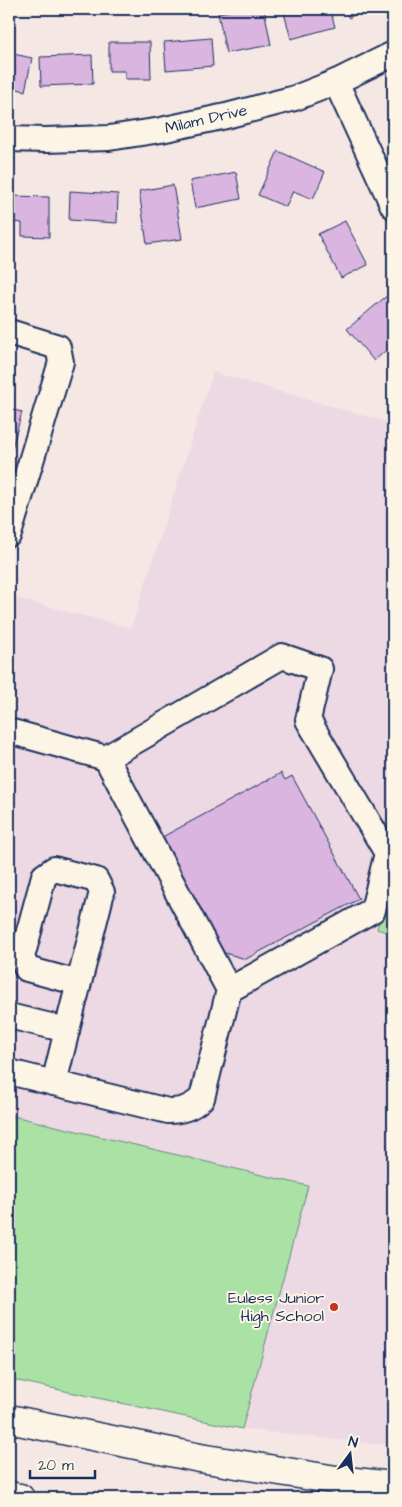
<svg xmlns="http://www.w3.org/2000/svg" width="402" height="1507" viewBox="0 0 402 1507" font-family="'Architects Daughter',sans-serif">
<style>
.built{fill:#edd9e3}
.green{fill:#aae2a5;stroke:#628882}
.building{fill:#d9b5e0;stroke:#1b2f5e}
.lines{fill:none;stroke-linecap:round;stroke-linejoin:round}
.minor-casing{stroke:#1b2f5e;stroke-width:28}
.major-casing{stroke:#1b2f5e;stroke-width:31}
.highway-casing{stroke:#1b2f5e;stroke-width:31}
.minor{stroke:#fcf5e5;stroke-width:24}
.major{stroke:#fcf5e5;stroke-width:28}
.highway{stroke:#fcf5e5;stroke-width:28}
.poi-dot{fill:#c8321e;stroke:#fcf5e5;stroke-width:2}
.labels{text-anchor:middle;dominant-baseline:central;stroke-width:4;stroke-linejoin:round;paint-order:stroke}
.street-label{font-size:16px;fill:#1b2f5e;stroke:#fcf5e5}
.poi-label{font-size:16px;fill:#1b2f5e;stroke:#fcf5e5;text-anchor:end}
</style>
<rect width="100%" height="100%" fill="#f5e8e4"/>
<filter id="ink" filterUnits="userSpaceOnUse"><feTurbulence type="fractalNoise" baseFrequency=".02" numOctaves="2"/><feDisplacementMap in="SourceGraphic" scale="10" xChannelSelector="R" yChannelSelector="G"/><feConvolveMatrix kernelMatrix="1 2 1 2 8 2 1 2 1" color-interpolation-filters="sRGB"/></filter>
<g filter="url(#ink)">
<path class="built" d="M213 372 393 424V869L377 929 393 934V1446L242 1429 308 1186 9 1115V596L131 628Z"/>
<g class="green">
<path d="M393 869V934L377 929Z"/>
<path d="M9 1115 308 1186 242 1429 9 1379Z"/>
</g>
<g class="building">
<path d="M9 9H13L10 29H9Z"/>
<path d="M240 9H264L271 45 226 53 218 13Z"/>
<path d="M283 9H330L335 27 291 39Z"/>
<path d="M343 9H364L349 18Z"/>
<path d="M211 38 213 66 166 70 164 42Z"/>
<path d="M109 42H150L151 79H125V71H109Z"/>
<path d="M9 53 32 58 25 91 9 87Z"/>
<path d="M92 55 93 84 41 86 40 57Z"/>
<path d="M278 151 325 172 313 199 293 191 286 207 258 195Z"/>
<path d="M236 172 241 199 195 208 190 181Z"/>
<path d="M173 185 182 239 147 244 139 191Z"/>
<path d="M70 191 118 194 117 223 69 220Z"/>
<path d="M12 196 49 197V237L22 236V223L12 222Z"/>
<path d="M345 221 368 265 341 278 318 234Z"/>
<path d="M389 294 393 299V346L392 345 374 361 347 329Z"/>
<path d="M9 409 22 412 9 459Z"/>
<path d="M281 773 285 780 292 776 359 899 246 959 214 950 153 842Z"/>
</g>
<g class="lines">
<g class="minor-casing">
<g id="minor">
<path d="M336 82 393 206"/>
<path d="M9 139 45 140 109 138 161 130 226 116 295 98 336 82 393 54"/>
<path d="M9 332 58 347 61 362 9 534"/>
<path d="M9 731 106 758 282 656 320 669 308 720 387 853 373 910 229 990"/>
<path d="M9 1016 67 1030 54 1083"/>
<path d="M67 1030 102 892 96 880 54 869 44 876 22 957 27 969 79 983"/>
<path d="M9 1072 168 1111C182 1111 191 1108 202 1098L229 990 106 758"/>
</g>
</g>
<g class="major-casing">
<path id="major" d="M9 1419 200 1458 336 1480 393 1486"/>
</g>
<g class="highway-casing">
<path id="highway" d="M9 1496 20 1498"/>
</g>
<use href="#minor" class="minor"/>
<use href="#major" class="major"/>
<use href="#highway" class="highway"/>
</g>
</g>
<circle class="poi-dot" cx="334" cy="1307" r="5"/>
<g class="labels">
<g class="street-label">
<text transform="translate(206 119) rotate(-13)">Milam Drive</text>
</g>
<g class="poi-label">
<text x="324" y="1298">Euless Junior<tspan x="324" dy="18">High School</tspan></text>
</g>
</g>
<rect width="402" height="1507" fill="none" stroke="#fcf5e5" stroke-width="30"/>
<rect x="15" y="15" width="372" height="1477" fill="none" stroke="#1b2f5e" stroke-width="2" filter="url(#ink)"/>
<g transform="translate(350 1454) rotate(15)" stroke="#fcf5e5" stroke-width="4" paint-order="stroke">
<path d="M0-4L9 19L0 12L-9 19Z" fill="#1b2f5e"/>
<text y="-8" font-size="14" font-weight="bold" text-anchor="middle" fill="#1b2f5e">N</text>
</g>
<path d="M30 1470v8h65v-8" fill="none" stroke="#1b2f5e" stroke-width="2.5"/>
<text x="38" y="1470" font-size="15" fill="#1b2f5e" stroke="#fcf5e5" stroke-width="4" paint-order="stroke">20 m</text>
</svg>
